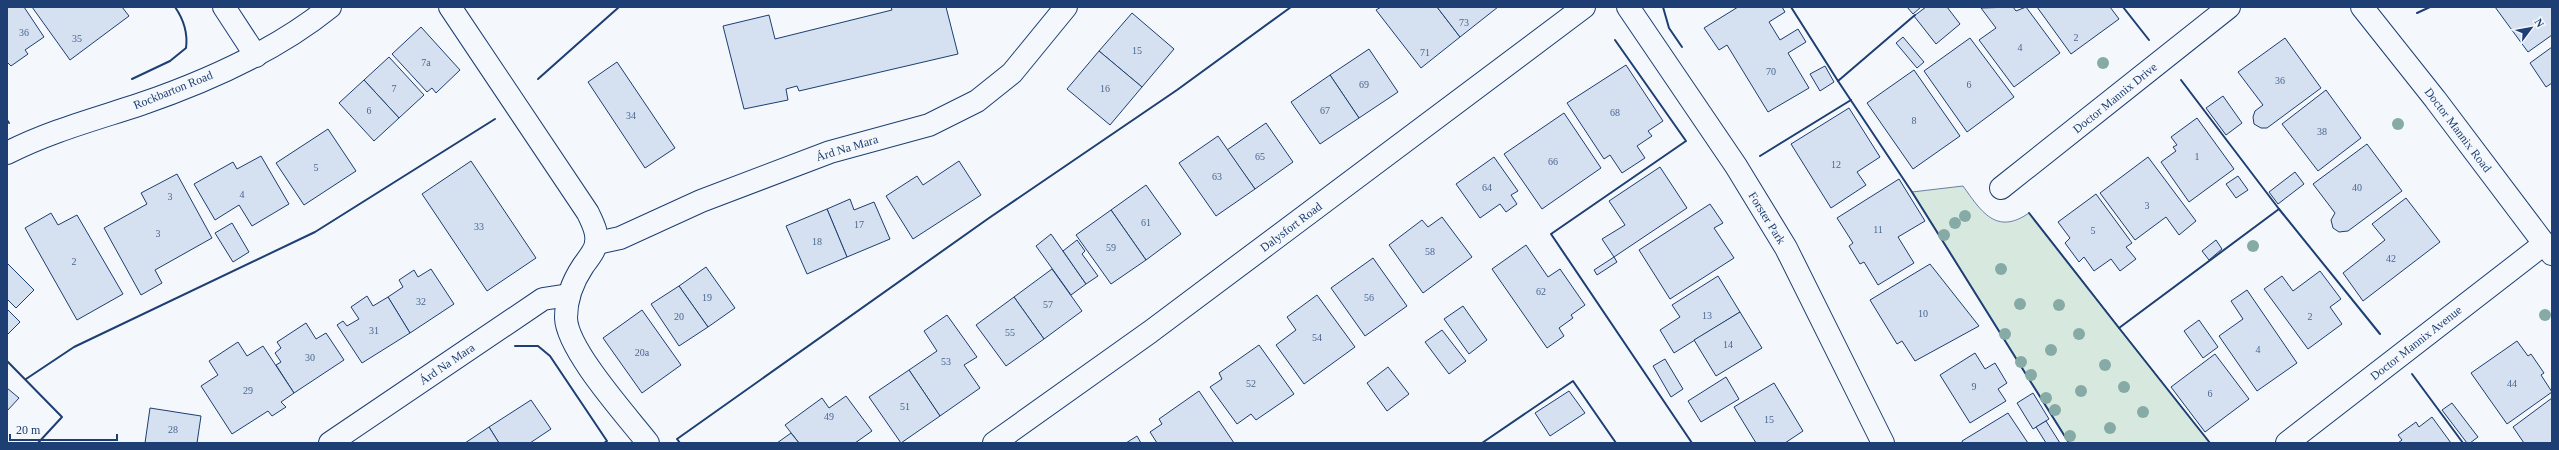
<svg xmlns="http://www.w3.org/2000/svg" width="2559" height="450" viewBox="0 0 2559 450" font-family="'Times New Roman',serif">
<style>
.green{fill:#d7e8df;stroke:#687fa3}
.building{fill:#d5e0f0;stroke:#1d3f73}
.lines{fill:none;stroke-linecap:round;stroke-linejoin:round}
.minor-casing{stroke:#1d3f73;stroke-width:24}
.tertiary-casing{stroke:#1d3f73;stroke-width:24}
.minor{stroke:#f4f7fb;stroke-width:22}
.tertiary{stroke:#f4f7fb;stroke-width:22}
.wall{stroke:#1d3f73;stroke-width:2}
.tree{fill:#86aba6}
.labels{text-anchor:middle;dominant-baseline:central;stroke-width:3;stroke-linejoin:round;paint-order:stroke}
.number-label{font-size:10px;fill:#4b6792}
.street-label{font-size:12px;fill:#1d3f73;stroke:#f4f7fb}
</style>
<rect width="100%" height="100%" fill="#f4f7fb"/>
<path class="green" d="M1963 186C1981 211 1996 236 2029 213L2210 443H2069L1912 192Z"/>
<g class="building">
<path d="M7 7H24L44 37 25 50 28 54 11 66 7 62Z"/>
<path d="M32 7H122L129 16 70 60Z"/>
<path d="M891 7H946L958 54 799 91 797 86 786 89 788 100 744 109 723 26 769 15 775 39 892 10Z"/>
<path d="M1381 7H1437L1460 37 1421 68 1376 10Z"/>
<path d="M1437 7H1498L1460 37Z"/>
<path d="M1738 7H1782L1785 12 1769 22 1780 40 1798 29 1806 42 1788 53 1809 88 1768 112 1727 45 1719 50 1704 28Z"/>
<path d="M1907 7H1921L1913 14Z"/>
<path d="M1926 7H1947L1960 24 1936 44 1914 16Z"/>
<path d="M2013 7 2016 11 2026 7 2060 53 2014 87 1979 40 1996 28 1981 8Z"/>
<path d="M2037 7H2110L2119 19 2071 54Z"/>
<path d="M2495 7H2552V35L2528 52Z"/>
<path d="M1132 13 1174 49 1142 87 1099 51Z"/>
<path d="M421 27 460 70 436 93 432 88 427 92 392 54Z"/>
<path d="M1903 37 1924 62 1917 68 1896 43Z"/>
<path d="M1970 38 2014 97 1967 132 1924 71Z"/>
<path d="M2285 38 2321 88 2267 128H2261L2254 124 2253 117 2255 111 2263 105 2238 72Z"/>
<path d="M2552 47V83L2546 87 2530 63Z"/>
<path d="M1369 49 1398 92 1359 118 1330 75Z"/>
<path d="M1099 51 1142 87 1110 125 1067 89Z"/>
<path d="M389 57 424 95 399 118 364 80Z"/>
<path d="M617 62 675 148 645 168 588 82Z"/>
<path d="M1626 65 1663 121 1648 131 1652 136 1637 146 1645 158 1622 173 1610 155 1604 159 1567 103Z"/>
<path d="M1825 66 1834 82 1820 91 1810 74Z"/>
<path d="M1914 70 1960 136 1913 169 1867 103Z"/>
<path d="M1330 75 1359 118 1320 144 1291 102Z"/>
<path d="M364 80 399 118 374 141 339 103Z"/>
<path d="M2326 90 2361 138 2318 171 2282 124Z"/>
<path d="M2223 96 2242 123 2226 135 2206 108Z"/>
<path d="M1849 108 1880 157 1857 172 1866 185 1831 208 1791 144Z"/>
<path d="M1564 113 1601 168 1542 209 1504 154Z"/>
<path d="M2197 118 2234 169 2189 202 2161 162 2176 151 2173 147 2177 145 2171 137Z"/>
<path d="M1266 123 1293 162 1255 189 1227 150Z"/>
<path d="M328 129 356 171 304 205 276 163Z"/>
<path d="M1218 136 1255 189 1216 216 1179 163Z"/>
<path d="M2367 144 2402 191 2348 231 2339 232 2333 228 2331 220 2335 213 2313 184Z"/>
<path d="M261 156 289 204 252 226 239 205 215 220 194 184 233 162 237 169Z"/>
<path d="M1494 157 1518 191 1511 195 1517 204 1506 212 1500 204 1480 218 1456 184Z"/>
<path d="M2148 157 2196 221 2179 235 2166 217 2135 240 2100 193Z"/>
<path d="M471 161 536 258 487 291 422 194Z"/>
<path d="M959 161 981 195 913 239 886 196 917 176 923 185Z"/>
<path d="M1660 167 1687 208 1614 257 1602 239 1625 225 1609 201Z"/>
<path d="M2295 172 2304 184 2278 204 2269 192Z"/>
<path d="M177 174 212 238 155 270 162 283 141 295 104 228 147 204 141 193Z"/>
<path d="M2238 176 2248 190 2236 198 2226 184Z"/>
<path d="M1899 179 1925 221 1898 237 1914 263 1878 285 1864 262 1860 264 1849 246 1853 243 1837 218Z"/>
<path d="M1146 185 1181 234 1146 260 1111 210Z"/>
<path d="M2096 194 2132 243 2126 247 2136 259 2120 271 2111 259 2094 271 2084 257 2079 262 2065 243 2070 238 2058 222Z"/>
<path d="M2406 198 2440 242 2363 301 2343 273 2385 240 2372 224Z"/>
<path d="M850 199 854 210 874 202 890 239 847 257 827 209Z"/>
<path d="M1710 204 1723 223 1714 228 1734 258 1670 299 1639 250Z"/>
<path d="M827 209 847 257 807 274 786 226Z"/>
<path d="M1111 210 1146 260 1111 284 1076 235Z"/>
<path d="M51 213 58 225 77 215 123 294 77 320 25 228Z"/>
<path d="M1442 217 1472 257 1423 293 1389 245 1422 220 1428 227Z"/>
<path d="M232 223 249 252 233 262 215 233Z"/>
<path d="M1051 234 1086 284 1071 295 1036 246Z"/>
<path d="M1077 240 1085 251 1082 254 1098 276 1086 284 1063 251Z"/>
<path d="M2216 240 2222 249 2209 260 2202 251Z"/>
<path d="M1526 245 1548 277 1560 269 1585 305 1571 315 1573 318 1559 328 1564 336 1547 348 1492 269Z"/>
<path d="M1614 257 1617 262 1597 275 1594 270Z"/>
<path d="M1373 258 1407 306 1365 336 1331 288Z"/>
<path d="M7 263 34 290 16 308 7 299Z"/>
<path d="M1930 264 1979 326 1915 361 1902 341 1897 344 1870 300Z"/>
<path d="M706 267 735 308 708 327 679 286Z"/>
<path d="M431 269 454 304 410 333 388 297 403 287 399 280 414 270 418 277Z"/>
<path d="M1052 269 1082 311 1044 339 1014 297Z"/>
<path d="M2320 271 2341 299 2330 307 2342 324 2308 349 2264 289 2282 276 2293 291Z"/>
<path d="M1718 276 1740 312 1674 353 1660 330 1680 317 1672 305Z"/>
<path d="M679 286 708 327 679 346 651 304Z"/>
<path d="M2247 290 2297 363 2257 391 2219 336 2243 319 2231 301Z"/>
<path d="M1317 295 1355 347 1304 384 1276 345 1296 330 1287 317Z"/>
<path d="M367 296 373 306 388 297 410 333 362 363 337 325 343 321 347 326 359 319 351 307Z"/>
<path d="M1014 297 1044 339 1006 366 976 325Z"/>
<path d="M1463 306 1487 340 1469 354 1444 319Z"/>
<path d="M7 309 20 322 7 335Z"/>
<path d="M642 310 681 365 642 393 603 338Z"/>
<path d="M1740 312 1762 348 1716 376 1694 340Z"/>
<path d="M947 315 977 357 964 365 980 388 940 416 909 370 937 351 924 331Z"/>
<path d="M2199 320 2218 347 2203 358 2184 331Z"/>
<path d="M306 323 316 339 326 333 344 360 294 393 276 365 281 362 275 353 281 348 277 342Z"/>
<path d="M1442 330 1466 361 1449 374 1425 342Z"/>
<path d="M2517 341 2528 356 2531 354 2544 373 2541 375 2552 392 2507 424 2471 373Z"/>
<path d="M238 342 247 356 263 346 294 393 281 402 286 407 272 416 268 411 232 434 201 386 218 375 209 361Z"/>
<path d="M1259 345 1294 394 1256 420 1251 414 1237 424 1210 387 1222 379 1219 373Z"/>
<path d="M1975 353 1985 369 1995 363 2007 383 1998 389 2006 401 1970 423 1940 375Z"/>
<path d="M2215 354 2249 399 2205 432 2171 387Z"/>
<path d="M1665 359 1683 389 1671 397 1653 366Z"/>
<path d="M1388 367 1409 394 1387 411 1367 383Z"/>
<path d="M909 370 940 416 901 443 869 397Z"/>
<path d="M1726 377 1739 399 1701 422 1688 401Z"/>
<path d="M1774 383 1803 431 1785 443H1756L1734 407Z"/>
<path d="M7 388 19 398 7 411Z"/>
<path d="M1199 391 1234 443H1157L1150 432 1162 424 1159 419Z"/>
<path d="M1569 391 1585 413 1550 436 1535 413Z"/>
<path d="M2033 393 2049 419 2033 429 2017 403Z"/>
<path d="M846 396 872 431 855 443H799L785 425 822 398 829 408Z"/>
<path d="M2552 398V443H2524L2513 427Z"/>
<path d="M531 400 551 429 530 443H499L489 427Z"/>
<path d="M2452 403 2478 437 2470 443H2467L2442 410Z"/>
<path d="M150 408 201 416 197 443H145Z"/>
<path d="M2008 413 2028 443H1963L1962 441Z"/>
<path d="M2432 417 2451 443H2398L2402 440 2398 435 2416 422 2419 427Z"/>
<path d="M2046 421 2060 443H2046L2036 427Z"/>
<path d="M489 427 499 443H465Z"/>
<path d="M791 433 799 443H777Z"/>
<path d="M1137 436 1141 443H1126Z"/>
</g>
<g class="lines">
<g class="minor-casing">
<g id="minor">
<path d="M224 7 256 56"/>
<path d="M450 7 588 213C592 222 598 232 596 242 596 250 587 260 583 266 573 281 566 300 566 318 567 350 627 416 648 443"/>
<path d="M1628 7 1736 166 1786 248 1883 443"/>
<path d="M2001 188 2229 7"/>
<path d="M597 243 620 238 701 201 830 152 929 125 977 101 1012 73 1066 7"/>
<path d="M330 443 543 299 569 295"/>
<path d="M2287 443 2544 244"/>
</g>
</g>
<g class="tertiary-casing">
<g id="tertiary">
<path d="M2362 7 2435 99 2552 254"/>
<path d="M7 153C50 131 96 119 141 104 205 82 277 50 330 7"/>
<path d="M994 443 1150 332 1584 7"/>
</g>
</g>
<use href="#minor" class="minor"/>
<use href="#tertiary" class="tertiary"/>
<g class="wall">
<path d="M1663 7 1669 28 1682 47"/>
<path d="M1791 7 1838 81 1915 15"/>
<path d="M2123 7 2149 40"/>
<path d="M2417 13 2430 7"/>
<path d="M1615 40 1686 141 1551 234 1692 443"/>
<path d="M132 79 170 61 186 48C188 33 184 20 175 7"/>
<path d="M538 79 619 7"/>
<path d="M2181 80 2279 209 2380 334"/>
<path d="M1838 81 1912 192 2069 443"/>
<path d="M7 120 9 123"/>
<path d="M1760 156 1851 100"/>
<path d="M2029 213 2119 328"/>
<path d="M515 346H538L550 356 607 441 604 443"/>
<path d="M7 361 62 417 38 443"/>
<path d="M2412 374 2463 443"/>
<path d="M26 379 74 347 315 232 495 119"/>
<path d="M680 443 677 439 989 218 1177 90 1291 7"/>
<path d="M1482 443 1573 381 1616 443"/>
<path d="M2210 443 2119 328 2279 209"/>
</g>
</g>
<g class="tree">
<circle cx="2103" cy="63" r="6"/>
<circle cx="2398" cy="124" r="6"/>
<circle cx="1965" cy="216" r="6"/>
<circle cx="1955" cy="223" r="6"/>
<circle cx="1944" cy="235" r="6"/>
<circle cx="2253" cy="246" r="6"/>
<circle cx="2001" cy="269" r="6"/>
<circle cx="2020" cy="304" r="6"/>
<circle cx="2059" cy="305" r="6"/>
<circle cx="2545" cy="315" r="6"/>
<circle cx="2005" cy="334" r="6"/>
<circle cx="2079" cy="334" r="6"/>
<circle cx="2051" cy="350" r="6"/>
<circle cx="2021" cy="362" r="6"/>
<circle cx="2105" cy="365" r="6"/>
<circle cx="2031" cy="375" r="6"/>
<circle cx="2124" cy="387" r="6"/>
<circle cx="2081" cy="391" r="6"/>
<circle cx="2046" cy="398" r="6"/>
<circle cx="2055" cy="410" r="6"/>
<circle cx="2143" cy="412" r="6"/>
<circle cx="2110" cy="428" r="6"/>
<circle cx="2070" cy="436" r="6"/>
</g>
<g class="labels">
<g class="number-label">
<text x="1464" y="22">73</text>
<text x="24" y="32">36</text>
<text x="2076" y="37">2</text>
<text x="77" y="38">35</text>
<text x="2020" y="47">4</text>
<text x="1137" y="50">15</text>
<text x="1425" y="52">71</text>
<text x="426" y="62">7a</text>
<text x="1771" y="71">70</text>
<text x="2280" y="80">36</text>
<text x="1364" y="84">69</text>
<text x="1969" y="84">6</text>
<text x="394" y="88">7</text>
<text x="1105" y="88">16</text>
<text x="369" y="110">6</text>
<text x="1325" y="110">67</text>
<text x="1615" y="112">68</text>
<text x="631" y="115">34</text>
<text x="1914" y="120">8</text>
<text x="2322" y="131">38</text>
<text x="1260" y="156">65</text>
<text x="2197" y="156">1</text>
<text x="1553" y="161">66</text>
<text x="1836" y="164">12</text>
<text x="316" y="167">5</text>
<text x="1217" y="176">63</text>
<text x="1487" y="187">64</text>
<text x="2357" y="187">40</text>
<text x="242" y="194">4</text>
<text x="170" y="196">3</text>
<text x="2147" y="205">3</text>
<text x="1146" y="222">61</text>
<text x="859" y="224">17</text>
<text x="479" y="226">33</text>
<text x="1878" y="229">11</text>
<text x="2093" y="230">5</text>
<text x="158" y="233">3</text>
<text x="817" y="241">18</text>
<text x="1111" y="247">59</text>
<text x="1430" y="251">58</text>
<text x="2391" y="258">42</text>
<text x="74" y="261">2</text>
<text x="1541" y="291">62</text>
<text x="707" y="297">19</text>
<text x="1369" y="297">56</text>
<text x="421" y="301">32</text>
<text x="1048" y="304">57</text>
<text x="1923" y="313">10</text>
<text x="1707" y="315">13</text>
<text x="679" y="316">20</text>
<text x="2310" y="316">2</text>
<text x="374" y="330">31</text>
<text x="1010" y="332">55</text>
<text x="1317" y="337">54</text>
<text x="1728" y="344">14</text>
<text x="2258" y="349">4</text>
<text x="642" y="352">20a</text>
<text x="310" y="357">30</text>
<text x="946" y="361">53</text>
<text x="1251" y="383">52</text>
<text x="2512" y="383">44</text>
<text x="1974" y="386">9</text>
<text x="248" y="390">29</text>
<text x="2210" y="393">6</text>
<text x="905" y="406">51</text>
<text x="829" y="416">49</text>
<text x="1769" y="419">15</text>
<text x="173" y="429">28</text>
</g>
<g class="street-label">
<text transform="translate(173 90) rotate(-22)">Rockbarton Road</text>
<text transform="translate(2115 98) rotate(-39)">Doctor Mannix Drive</text>
<text transform="translate(2458 130) rotate(53)">Doctor Mannix Road</text>
<text transform="translate(847 148) rotate(-17)">Árd Na Mara</text>
<text transform="translate(1767 218) rotate(58)">Forster Park</text>
<text transform="translate(1291 227) rotate(-37)">Dalysfort Road</text>
<text transform="translate(2416 343) rotate(-38)">Doctor Mannix Avenue</text>
<text transform="translate(447 364) rotate(-34)">Árd Na Mara</text>
</g>
</g>
<rect width="2559" height="450" fill="none" stroke="#1d3f73" stroke-width="16"/>
<g transform="translate(2531 28) rotate(58)" stroke="#f4f7fb" stroke-width="3" paint-order="stroke">
<path d="M0-3L7 15L0 10L-7 15Z" fill="#1d3f73"/>
<text y="-6" font-size="11" font-weight="bold" text-anchor="middle" fill="#1d3f73">N</text>
</g>
<path d="M10 434v6h107v-6" fill="none" stroke="#1d3f73" stroke-width="2"/>
<text x="16" y="434" font-size="12" fill="#1d3f73" stroke="#f4f7fb" stroke-width="3" paint-order="stroke">20 m</text>
</svg>
